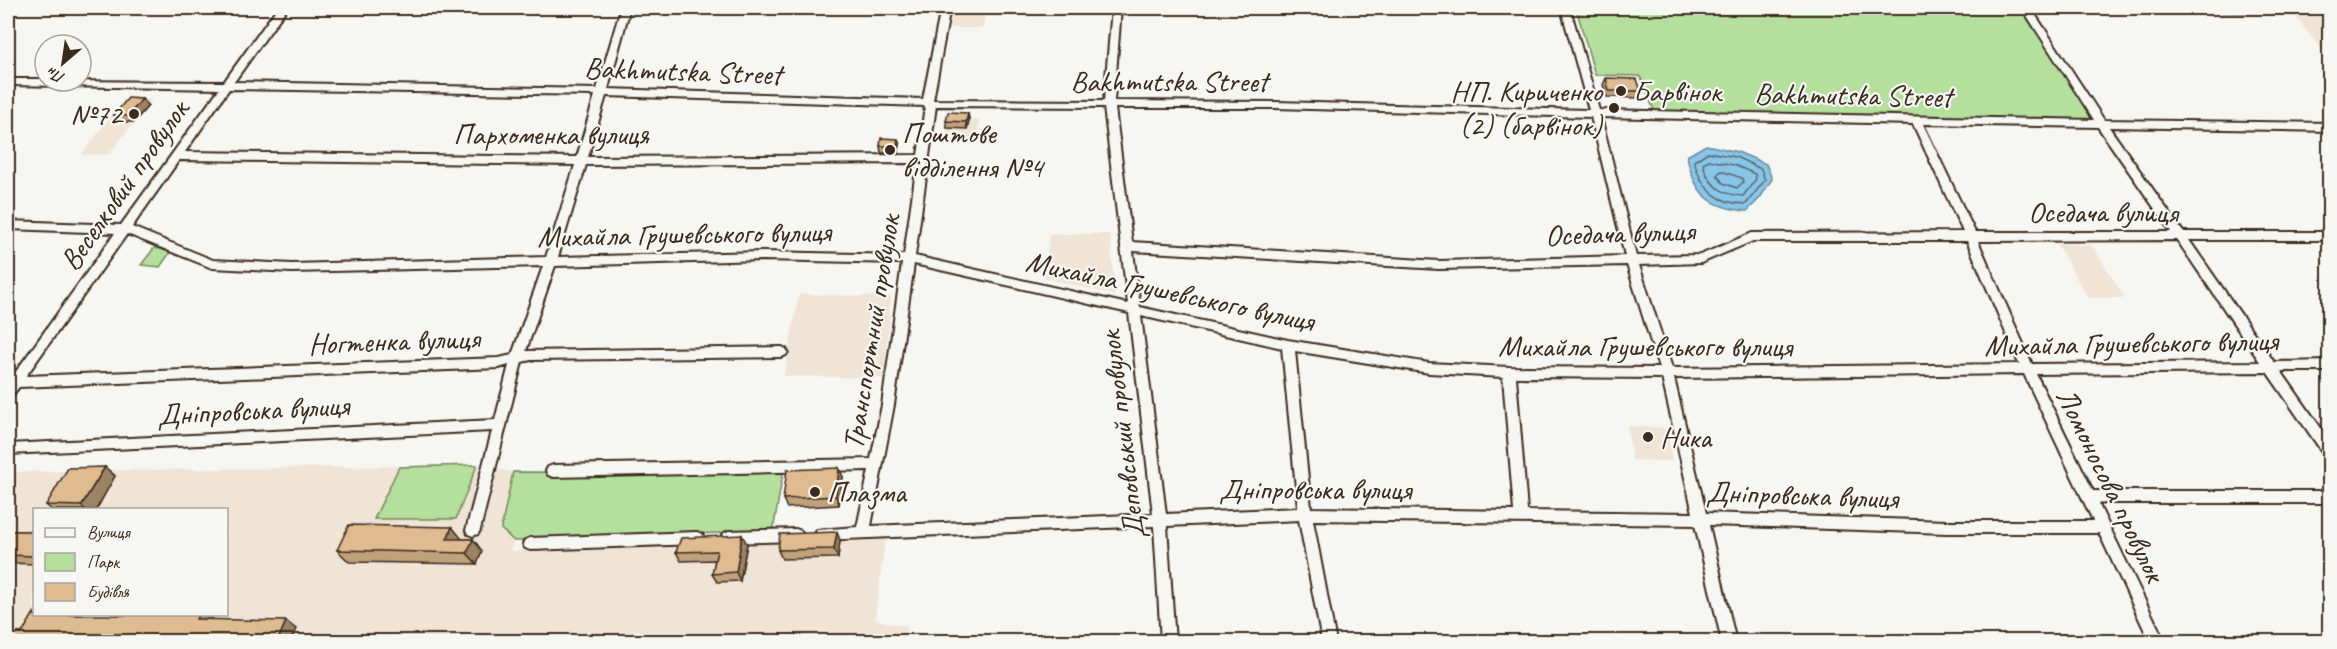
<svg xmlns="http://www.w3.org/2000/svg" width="2337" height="649" viewBox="0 0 2337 649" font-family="Caveat,sans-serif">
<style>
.built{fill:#efe4d5;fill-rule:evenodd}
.green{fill:#b5df9c;stroke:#78845d;stroke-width:1.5}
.water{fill:#88c6e9;stroke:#698898;stroke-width:1.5}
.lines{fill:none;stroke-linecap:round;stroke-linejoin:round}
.shore{stroke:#5a686f;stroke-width:1.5}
.minor-casing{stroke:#3b2a1e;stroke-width:4}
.minor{fill:#f6f6f2;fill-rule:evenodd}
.wall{fill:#bfa17c;stroke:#3b2a1e;stroke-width:1.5}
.shaded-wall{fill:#9b8365;stroke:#3b2a1e;stroke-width:1.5}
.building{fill:#debb90;stroke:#3b2a1e;stroke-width:1.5}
.poi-dot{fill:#3b2a1e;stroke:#f6f6f2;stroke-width:2}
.labels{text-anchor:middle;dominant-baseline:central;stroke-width:4.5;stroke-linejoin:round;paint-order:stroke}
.street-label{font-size:30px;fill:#3b2a1e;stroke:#f6f6f2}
.poi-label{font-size:30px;fill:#3b2a1e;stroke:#f6f6f2;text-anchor:start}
</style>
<rect width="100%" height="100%" fill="#f6f6f2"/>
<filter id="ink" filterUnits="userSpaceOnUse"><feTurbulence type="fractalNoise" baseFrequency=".0167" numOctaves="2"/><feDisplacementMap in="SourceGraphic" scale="12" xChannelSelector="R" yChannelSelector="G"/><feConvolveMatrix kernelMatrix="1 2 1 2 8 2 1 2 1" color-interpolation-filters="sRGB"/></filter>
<g filter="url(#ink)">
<g class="built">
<path d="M953 8H986L983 28H949Z"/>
<path d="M2292 13 2327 14 2329 16V58Z"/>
<path d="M125 99H152L109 154 81 155Z"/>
<path d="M979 119 978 144H944L947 128 969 120Z"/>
<path d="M1049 234H1110L1115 295 1045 278Z"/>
<path d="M2057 244 2092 245 2125 298H2088Z"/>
<path d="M799 294 891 297 884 378 784 376Z"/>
<path d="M1627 426 1667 428 1672 461 1632 460Z"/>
<path d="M477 465 513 472 501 529 514 541 510 551 885 540 875 619 892 624 907 626 904 641H8V472ZM34 510H226V614H34Z"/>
</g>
<g class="green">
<path d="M1576 8H2022L2093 119 1656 115 1640 76 1595 75Z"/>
<path d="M154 248 171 251 160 267 141 265Z"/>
<path d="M477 465 456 519H374L399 467Z"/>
<path d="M513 472 783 473 773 531 514 541 501 529Z"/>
</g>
<path class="water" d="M1706 145 1738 152 1766 164 1772 179 1760 198 1747 211C1709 208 1694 193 1687 156Z"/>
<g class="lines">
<g class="shore">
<path d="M1708 152 1736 157 1761 169 1765 180 1746 204C1717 204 1701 189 1694 161Z"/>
<path d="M1709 160 1734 165 1755 174 1756 179 1743 196C1722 195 1707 184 1703 163Z"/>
<path d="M1721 171 1742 178 1743 182 1737 188 1723 183 1717 175Z"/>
</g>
<g class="minor-casing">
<g id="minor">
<path d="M277 8H287L234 82 597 89 621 8H630L608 89 923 99 941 8H950L933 100 1104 101 1112 8H1121L1114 101 1275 102 1589 110 1561 8H1570L1599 110 2094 120 2022 8H2031L2104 120 2330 123V131L2109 127 2183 232H2330V240H2189L2274 362 2330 361V371H2281L2330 441V457L2325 456 2267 372 2036 374 2093 491H2330V503H2098L2165 642H2150L2099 533H1947L1709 525 1736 642H1722L1695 525 1313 520 1336 642H1322L1299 520 1167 526 1175 642H1161L1154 526 822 540 817 538 815 534 817 530 857 527 869 470 553 477 548 475 546 471 548 467 553 465 871 459 882 405 902 263 763 260 555 266 526 351 782 347 786 349 788 352 786 355 782 357 531 360 522 362 480 530 478 534 473 536 468 534 466 530 492 431 8 454V444L495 420 509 365 499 368 19 387 12 396 8 397V377H12L115 233 8 229V221L121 225 219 89 8 85V79H45V81L224 82ZM229 89 595 95 577 157 185 152ZM606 96 925 106 918 155 588 157ZM936 106 1104 107 1128 304 915 256ZM1115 108H1275L1591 117 1625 256 1439 261 1132 242ZM1601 117 1913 124 1963 232 1752 233 1700 255 1636 256ZM1923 124 2098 127 2171 232H1975ZM179 160 575 165 546 257 292 264 213 260 132 227ZM917 163 904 255 763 252 558 257 586 165ZM127 234 212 268 292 272 543 266 512 355 499 358 26 376ZM2177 240 2260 362 2032 364 1978 241ZM1753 241H1967L2019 364 1672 368 1639 265 1701 263ZM1133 251 1439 269 1627 265 1659 368 1509 367 1429 363 1288 340 1140 307ZM914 264 1129 313 1153 514 871 526 894 405ZM1141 316 1282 348 1298 508 1166 514ZM1295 351 1429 373 1503 377 1514 511 1311 508ZM2024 374 2093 521H1947L1706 513 1674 378ZM1516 377 1662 378 1693 513 1527 511Z"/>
<path d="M2216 8H2330V12L2221 11Z"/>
<path d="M796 529 801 531 803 535 801 539 796 541 729 543 724 541 722 537 724 533 729 531Z"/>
<path d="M697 532 702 534 704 538 702 542 697 544 530 550 525 548 523 544 525 540 530 538Z"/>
</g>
</g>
<use href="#minor" class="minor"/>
</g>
<g class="wall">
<path d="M1606 78 1641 91 1639 98 1607 97 1603 85Z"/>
<path d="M148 106 134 122H120L114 115Z"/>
<path d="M968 113 969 120 967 129 947 128 946 121Z"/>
<path d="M900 145 898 153H881L880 146Z"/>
<path d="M105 467 115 476 96 510H52L46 505Z"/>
<path d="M843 477 839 505 787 508 783 499Z"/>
<path d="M452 527 461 539H473L482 551 477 564 349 562 337 550Z"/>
<path d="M8 531H34V564L8 563Z"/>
<path d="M840 540 838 558 782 559 778 550Z"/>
<path d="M747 544 740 581 717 582 712 574 715 560 681 561 676 552Z"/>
</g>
<g class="shaded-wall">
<path d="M142 99 148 106 134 122 128 116Z"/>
<path d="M968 113 969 120 967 129 966 122Z"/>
<path d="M898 139 900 145 898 153 897 146Z"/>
<path d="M105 467 115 476 96 510H86L81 506Z"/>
<path d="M839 468 843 477 839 505 836 496Z"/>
<path d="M452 527 462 539 457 550 447 539Z"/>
<path d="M837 532 840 540 838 558 834 549Z"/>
<path d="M742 535 747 544 740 581 736 572Z"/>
<path d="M473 539 482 551 477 564 467 553Z"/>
<path d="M198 615H213L207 627 196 619Z"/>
<path d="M286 621 296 629 290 642H277Z"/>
</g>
<g class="building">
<path d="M1606 78 1637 79 1641 91H1609Z"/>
<path d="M128 98 142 99 128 116 114 115Z"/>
<path d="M948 112 968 113 966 122 946 121Z"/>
<path d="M881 138 898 139 897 146H880Z"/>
<path d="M105 467 81 506 46 505 68 468Z"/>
<path d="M839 468 836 496 783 499 787 470Z"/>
<path d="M349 525 452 527 447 539H473L467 553 337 550Z"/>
<path d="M8 531H34V556L8 555Z"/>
<path d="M837 532 834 549 778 550 780 534Z"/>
<path d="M742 535 736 572 712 574 717 551 676 552 681 538Z"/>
<path d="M34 613V615H198L196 619 286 621 277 642H8V632L22 633Z"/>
</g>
</g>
<g class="poi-dot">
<circle cx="1621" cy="91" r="6"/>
<circle cx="1614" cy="108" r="6"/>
<circle cx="134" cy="114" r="6"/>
<circle cx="890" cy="150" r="6"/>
<circle cx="1648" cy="437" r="6"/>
<circle cx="815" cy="492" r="6"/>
</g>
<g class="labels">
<g class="street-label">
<text transform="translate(683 71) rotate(2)">Bakhmutska Street</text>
<text x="1169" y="81">Bakhmutska Street</text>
<text transform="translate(1853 95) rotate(1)">Bakhmutska Street</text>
<text x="551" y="134">Пархоменка вулиця</text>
<text transform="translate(124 185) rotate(-55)">Веселковий провулок</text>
<text x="2103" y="212">Оседача вулиця</text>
<text transform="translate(1620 233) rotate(-2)">Оседача вулиця</text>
<text transform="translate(684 234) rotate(-1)">Михайла Грушевського вулиця</text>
<text transform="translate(1170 291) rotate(12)">Михайла Грушевського вулиця</text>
<text transform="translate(871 332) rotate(-81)">Транспортний провулок</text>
<text transform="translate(394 341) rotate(-2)">Ногтенка вулиця</text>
<text transform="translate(2131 343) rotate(-1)">Михайла Грушевського вулиця</text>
<text x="1645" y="346">Михайла Грушевського вулиця</text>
<text transform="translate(253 410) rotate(-3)">Дніпровська вулиця</text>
<text transform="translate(1122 435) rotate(-97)">Деповський провулок</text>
<text transform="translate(2111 485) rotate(64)">Ломоносова провулок</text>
<text x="1315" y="489">Дніпровська вулиця</text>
<text transform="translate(1802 495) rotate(2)">Дніпровська вулиця</text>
</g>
<g class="poi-label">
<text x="1602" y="91" text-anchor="end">НП. Кириченко<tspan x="1602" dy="34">(2) (барвінок)</tspan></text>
<text x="1633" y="91">Барвінок</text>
<text x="122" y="114" text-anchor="end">№72</text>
<text x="902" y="133">Поштове<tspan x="902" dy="34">відділення №4</tspan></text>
<text x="1660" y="437">Ника</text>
<text x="827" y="492">Плазма</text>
</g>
</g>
<rect width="2337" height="649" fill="none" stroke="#f6f6f2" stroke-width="30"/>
<rect x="15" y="15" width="2307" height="619" fill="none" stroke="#3b2a1e" stroke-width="2" filter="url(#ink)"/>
<rect x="33" y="508" width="195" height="108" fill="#f6f6f2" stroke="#aba49d" stroke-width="1.5"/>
<rect x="45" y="528" width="30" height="9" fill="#f6f6f2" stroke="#aba49d" stroke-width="1.5"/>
<text x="87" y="538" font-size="18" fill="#3b2a1e">Вулиця</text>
<rect x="45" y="553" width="30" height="18" fill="#b5df9c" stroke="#aba49d" stroke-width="1.5"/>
<text x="87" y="568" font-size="18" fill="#3b2a1e">Парк</text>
<rect x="45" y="583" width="30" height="18" fill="#debb90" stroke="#aba49d" stroke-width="1.5"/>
<text x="87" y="598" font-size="18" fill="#3b2a1e">Будівля</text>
<g transform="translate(63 63) rotate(209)"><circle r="28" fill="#f6f6f2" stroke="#aba49d" stroke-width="1.5"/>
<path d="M0-4.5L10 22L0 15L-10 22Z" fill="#3b2a1e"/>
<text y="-9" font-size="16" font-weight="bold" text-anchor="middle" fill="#3b2a1e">Пн</text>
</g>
</svg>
